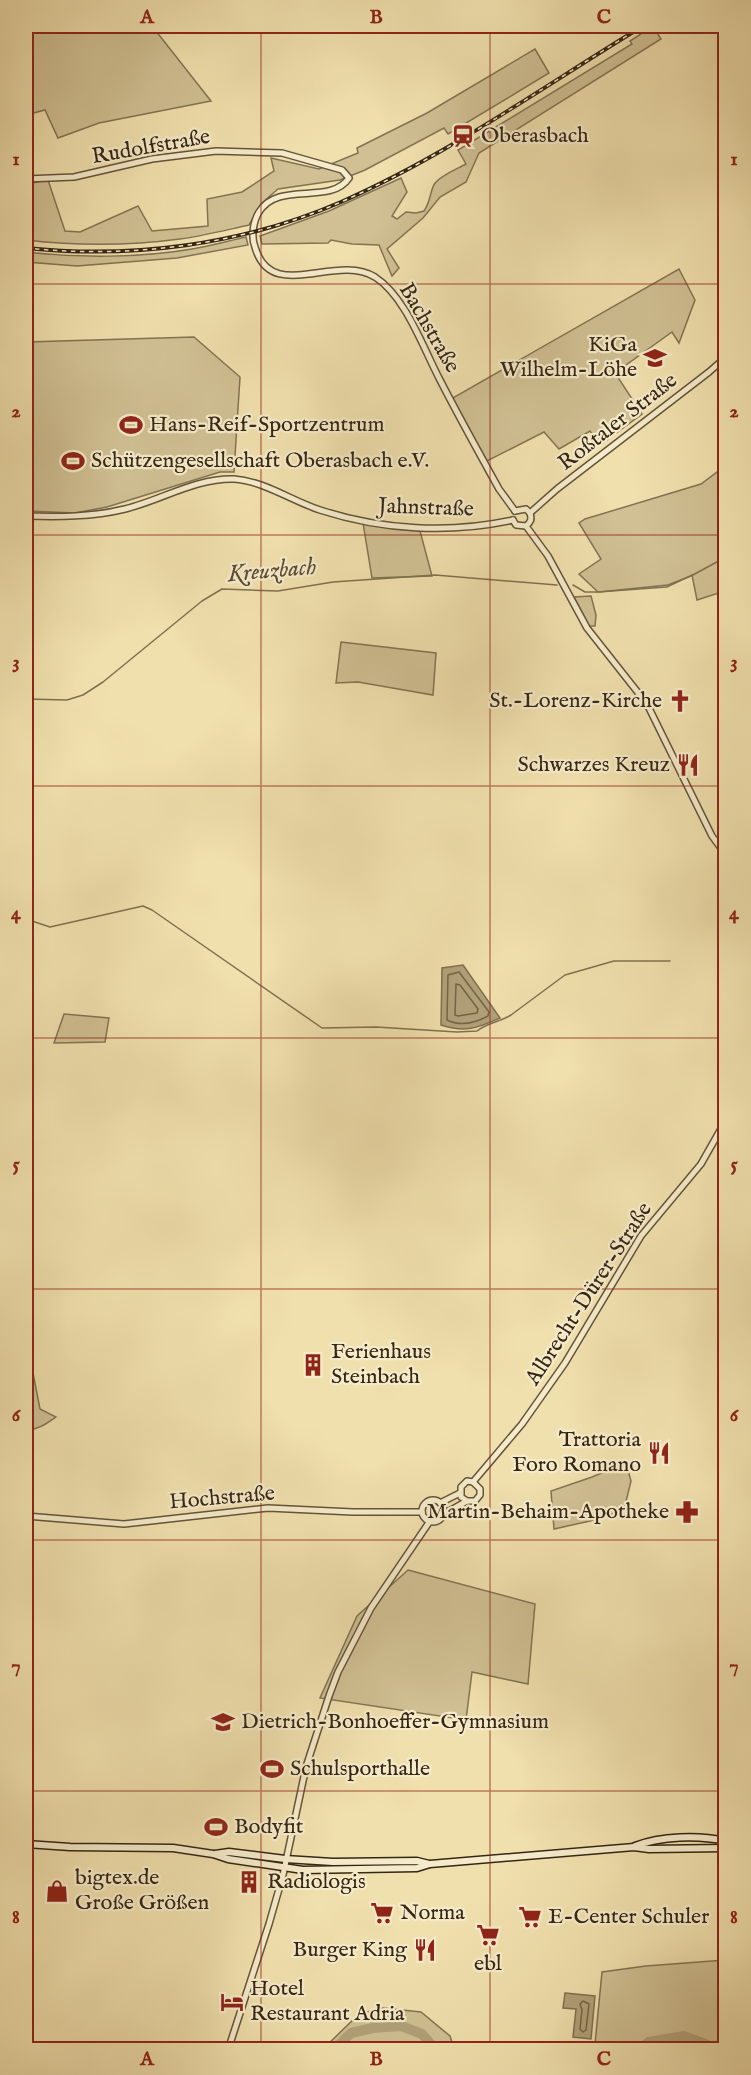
<svg xmlns="http://www.w3.org/2000/svg" width="751" height="2075" viewBox="0 0 751 2075" font-family="'IM FELL English',serif">
<style>
.green{fill:#d0c093;stroke:#837354;stroke-width:1.5}
.water{fill:#b1a179;stroke:#807051;stroke-width:1.5}
.lines{fill:none;stroke-linecap:round;stroke-linejoin:round}
.shore{stroke:#746446;stroke-width:1.5}
.stream{stroke:#807051;stroke-width:1.5}
.river{stroke:#b1a179;stroke-width:10}
.tertiary-casing{stroke:#64543a;stroke-width:8}
.secondary-casing{stroke:#362614;stroke-width:9}
.tertiary{stroke:#f5ebca;stroke-width:5}
.secondary{stroke:#f5ebca;stroke-width:6}
.rail-casing{stroke:#362614;stroke-width:4}
.rail{stroke:#f5ebca;stroke-width:1.5;stroke-dasharray:4.5;stroke-linecap:butt}
.grid{fill:none;stroke:#8f2418;stroke-width:1.5;stroke-opacity:0.55}
.labels{text-anchor:middle;dominant-baseline:central;stroke-width:4.5;stroke-linejoin:round;paint-order:stroke}
.poi-label{font-size:22px;fill:#362614;stroke:#f5ebca;text-anchor:start}
.street-label{font-size:22px;fill:#362614;stroke:#f5ebca}
.water-label{font-size:24px;font-style:italic;fill:#5b4b32;stroke:#f5ebca}
.neatline{fill:none;stroke:#8f2418;stroke-width:2}
.grid-label{font-size:20px;text-anchor:middle;font-weight:bold;fill:#8f2418}
</style>
<rect width="100%" height="100%" fill="#f0e0ad"/>
<filter id="stains"><feTurbulence type="fractalNoise" baseFrequency=".00333" numOctaves="4"/><feColorMatrix values="0 0 0 0 .2 0 0 0 0 .09 0 0 0 0 .02 0 0 0 .5 -.17"/></filter>
<radialGradient id="worn" r=".72"><stop offset=".6" stop-color="#630" stop-opacity="0"/><stop offset="1" stop-color="#630" stop-opacity=".3"/></radialGradient>
<g class="green">
<path d="M26 26H152L211 101 99 123 58 138 45 110 26 115Z"/>
<path d="M653 26 661 39 479 153 466 182 440 197 423 218 387 249 399 268 392 276 379 245 352 244 331 240 328 243 262 244 260 236 329 211 401 178 407 192 392 216 397 219 406 212 416 213 424 211C431 201 430 190 435 183 442 175 457 169 466 164L458 150 632 44 630 41Z"/>
<path d="M535 49 549 73 448 134 444 128 365 170 340 180 278 189 262 203 249 225C226 230 203 236 180 239 128 246 77 246 26 240V184L48 180 65 231 80 232 138 206 152 231 208 226 207 199 242 192 274 171 271 158 319 169 358 153 357 148 427 113Z"/>
<path d="M246 237 248 245 177 258 77 266 26 262V252C78 258 140 258 192 249 210 246 228 241 246 237Z"/>
<path d="M679 269 695 300 679 343 672 332 615 373 642 414 600 445 590 431 559 449 544 432 483 463 451 399Z"/>
<path d="M194 337 240 377 234 472H220L107 507 75 513 26 511V342Z"/>
<path d="M725 466V591L697 600 692 575 667 587 598 592 579 574 601 559 579 523 585 519 701 484Z"/>
<path d="M363 523 420 531 432 576 372 578Z"/>
<path d="M591 596 596 615 595 626H589L574 597Z"/>
<path d="M341 642 436 653 433 695 358 682 336 683Z"/>
<path d="M64 1014 109 1018 105 1042 54 1043Z"/>
<path d="M28 1317 26 1337 40 1409 56 1417C46 1424 38 1430 26 1430V1319Z"/>
<path d="M626 1463 631 1481 624 1510 590 1521 554 1529 551 1491 592 1477Z"/>
<path d="M408 1570 535 1604 528 1684 472 1672 466 1720 320 1698 357 1616Z"/>
<path d="M725 1960V2049H567V2044H595L602 1972 646 1966Z"/>
<path d="M383 2008 421 2012 450 2036 454 2049 404 2050 392 2047 391 2049H387V2046L367 2049 322 2050 359 2014Z"/>
</g>
<g class="water">
<path d="M463 965 500 1018C477 1028 466 1033 441 1025L442 968Z"/>
<path d="M565 1993 595 1996 591 2039 573 2037 576 2009 563 2008Z"/>
</g>
<g class="lines">
<g class="shore">
<path d="M459 972 489 1012 488 1016C475 1023 461 1027 447 1020L448 975Z"/>
<path d="M456 984 460 985 478 1009 477 1013 458 1016 455 1015Z"/>
<path d="M583 2001 589 2004 586 2030 583 2032 580 2029 582 2010 580 2004Z"/>
</g>
<g class="stream">
<path d="M573 585 585 592H599L668 585 691 576 726 557"/>
<path d="M26 699 67 700 83 695 103 682 202 601 222 589 278 591 333 582 435 575 557 585"/>
<path d="M26 919 50 927 143 906 152 910 322 1028 376 1027 457 1032 477 1031C486 1023 500 1022 511 1015L565 975 614 961H670"/>
</g>
<g class="river">
<path d="M334 2050 351 2033 373 2028 401 2026 422 2034 436 2050"/>
<path d="M639 2050 649 2042 684 2036 721 2050"/>
</g>
<g class="tertiary-casing">
<g id="tertiary">
<path d="M26 179 74 177 152 159 216 151 282 153 342 170 349 178C330 206 279 180 259 212 253 222 251 237 255 247 271 304 335 253 375 277 406 297 423 348 440 380 459 417 479 453 499 489L515 511"/>
<path d="M515 511 526 509 530 513"/>
<path d="M530 513 557 489 709 372 726 357"/>
<path d="M26 516C59 517 92 517 125 509 162 500 195 478 234 479 264 481 292 501 320 510 382 530 449 534 513 520"/>
<path d="M513 520 516 525 526 526C531 522 532 519 530 513"/>
<path d="M526 526 548 556 587 628 647 704 712 836 726 855"/>
<circle cx="433" cy="1511" r="11"/>
<path d="M467 1501 461 1497V1487L467 1481 473 1482 522 1424 565 1363 641 1236 701 1164 726 1120"/>
<path d="M440 1503 460 1493"/>
<path d="M444 1514 467 1501H475L480 1495V1489L473 1482"/>
<path d="M26 1516 124 1524 268 1508 353 1512H422"/>
<path d="M228 2050 269 1924 283 1875 306 1767 329 1696 338 1672 371 1608 430 1521"/>
</g>
</g>
<g class="secondary-casing">
<g id="secondary">
<path d="M26 1844 70 1847 173 1848 213 1854 228 1859 303 1870 417 1868 430 1864 634 1847 649 1849 726 1848"/>
<path d="M635 1846C661 1836 698 1835 726 1841"/>
<path d="M215 1854 229 1852 285 1859 333 1862 417 1861 429 1864"/>
</g>
</g>
<use href="#tertiary" class="tertiary"/>
<use href="#secondary" class="secondary"/>
<g class="rail-casing">
<path id="rail" d="M26 248C132 259 242 245 341 202 448 155 544 86 643 26"/>
</g>
<use href="#rail" class="rail"/>
</g>
<path class="grid" d="M261 26V2050M490 26V2050M26 284H726M26 535H726M26 786H726M26 1038H726M26 1289H726M26 1540H726M26 1791H726"/>
<defs>
<g id="station-bare" transform="scale(1.8)"><path d="M-3-6H3Q5-6 5-4V2Q5 4 3 4L4.5 6H3L1.5 4h-3L-3 6H-4.5L-3 4Q-5 4-5 2V-4Q-5-6-3-6ZM-3.5-4v3h7v-3ZM-3.5 1v1.5H-2V1ZM2 1v1.5H3.5V1Z" fill="#8f2418" stroke="#f5ebca" stroke-width="2.5" paint-order="stroke"/></g>
<g id="school-bare" transform="scale(1.8)"><path d="M0-5L7-2L0 1L-7-2ZM-4 1L0 2.5L4 1V4Q0 6-4 4Z" fill="#8f2418" stroke="#f5ebca" stroke-width="2.5" paint-order="stroke"/></g>
<g id="stadium-bare" transform="scale(1.8)"><path d="M0-5a6.5 5 0 1 0 0 10a6.5 5 0 1 0 0-10ZM-3.5-1.8h7v3.6h-7Z" fill="#8f2418" stroke="#f5ebca" stroke-width="2.5" paint-order="stroke"/></g>
<g id="church-bare" transform="scale(1.8)"><path d="M-1.2-6h2.4v3.5h3.3v2.4h-3.3V6h-2.4V-.1h-3.3v-2.4h3.3Z" fill="#8f2418" stroke="#f5ebca" stroke-width="2.5" paint-order="stroke"/></g>
<g id="restaurant-bare" transform="scale(1.8)"><path d="M-5-6h1v4h1v-4h1v4h1v-4h1v5L-1.5 .5V6h-2V.5L-5-1ZM5-6V6H3V1.5H1.5Q1.5-4 5-6Z" fill="#8f2418" stroke="#f5ebca" stroke-width="2.5" paint-order="stroke"/></g>
<g id="building-bare" transform="scale(1.8)"><path d="M-4-6H4V6H1V3H-1V6H-4ZM-2.5-4.3h1.7v1.8h-1.7ZM.8-4.3h1.7v1.8H.8ZM-2.5-1h1.7V.8h-1.7ZM.8-1h1.7V.8H.8Z" fill="#8f2418" stroke="#f5ebca" stroke-width="2.5" paint-order="stroke"/></g>
<g id="pharmacy-bare" transform="scale(1.8)"><path d="M-2-6h4v4h4v4h-4v4h-4v-4h-4v-4h4Z" fill="#8f2418" stroke="#f5ebca" stroke-width="2.5" paint-order="stroke"/></g>
<g id="shop-bare" transform="scale(1.8)"><path d="M-5-2.5h2.3a2.7 3.5 0 0 1 5.4 0H5L5.5 6h-11ZM-1.5-2.5h3a1.5 2.3 0 0 0-3 0Z" fill="#8f2418" stroke="#f5ebca" stroke-width="2.5" paint-order="stroke"/></g>
<g id="supermarket-bare" transform="scale(1.8)"><path d="M-6-5.5h2.5l.6 2H6L4.5 2H-2.5L-4.4-4H-6ZM-1.5 3.2a1.3 1.3 0 1 0 .1 0ZM3 3.2a1.3 1.3 0 1 0 .1 0Z" fill="#8f2418" stroke="#f5ebca" stroke-width="2.5" paint-order="stroke"/></g>
<g id="hotel-bare" transform="scale(1.8)"><path d="M-6-4.5h1.5V1H6V5H4.5V3h-9V5H-6ZM-4 0a1.8 1.8 0 1 1 3.6 0ZM.5 0V-2.5h3Q6-2.5 6 0Z" fill="#8f2418" stroke="#f5ebca" stroke-width="2.5" paint-order="stroke"/></g>
</defs>
<g fill-rule="evenodd">
<use href="#station-bare" x="463" y="136"/>
<use href="#school-bare" x="655" y="358"/>
<use href="#stadium-bare" x="131" y="425"/>
<use href="#stadium-bare" x="73" y="461"/>
<use href="#church-bare" x="680" y="701"/>
<use href="#restaurant-bare" x="688" y="765"/>
<use href="#building-bare" x="313" y="1365"/>
<use href="#restaurant-bare" x="659" y="1453"/>
<use href="#pharmacy-bare" x="687" y="1512"/>
<use href="#school-bare" x="223" y="1722"/>
<use href="#stadium-bare" x="272" y="1769"/>
<use href="#stadium-bare" x="216" y="1827"/>
<use href="#building-bare" x="249" y="1882"/>
<use href="#shop-bare" x="57" y="1891"/>
<use href="#supermarket-bare" x="382" y="1913"/>
<use href="#supermarket-bare" x="530" y="1917"/>
<use href="#supermarket-bare" x="488" y="1935"/>
<use href="#restaurant-bare" x="425" y="1950"/>
<use href="#hotel-bare" x="232" y="2002"/>
</g>
<g class="labels">
<g class="poi-label">
<text x="481" y="136">Oberasbach</text>
<text x="637" y="345" text-anchor="end">KiGa<tspan x="637" dy="25">Wilhelm-Löhe</tspan></text>
<text x="149" y="425">Hans-Reif-Sportzentrum</text>
<text x="91" y="461">Schützengesellschaft Oberasbach e.V.</text>
<text x="662" y="701" text-anchor="end">St.-Lorenz-Kirche</text>
<text x="670" y="765" text-anchor="end">Schwarzes Kreuz</text>
<text x="331" y="1352">Ferienhaus<tspan x="331" dy="25">Steinbach</tspan></text>
<text x="641" y="1440" text-anchor="end">Trattoria<tspan x="641" dy="25">Foro Romano</tspan></text>
<text x="669" y="1512" text-anchor="end">Martin-Behaim-Apotheke</text>
<text x="241" y="1722">Dietrich-Bonhoeffer-Gymnasium</text>
<text x="290" y="1769">Schulsporthalle</text>
<text x="234" y="1827">Bodyfit</text>
<text x="75" y="1878">bigtex.de<tspan x="75" dy="25">Große Größen</tspan></text>
<text x="267" y="1882">Radiologis</text>
<text x="400" y="1913">Norma</text>
<text x="548" y="1917">E-Center Schuler</text>
<text x="407" y="1950" text-anchor="end">Burger King</text>
<text x="488" y="1964" text-anchor="middle">ebl</text>
<text x="250" y="1989">Hotel<tspan x="250" dy="25">Restaurant Adria</tspan></text>
</g>
<g class="street-label">
<text transform="translate(151 147) rotate(-10)">Rudolfstraße</text>
<text transform="translate(429 328) rotate(60)">Bachstraße</text>
<text transform="translate(618 422) rotate(-38)">Roßtaler Straße</text>
<text transform="translate(426 508) rotate(2)">Jahnstraße</text>
<text transform="translate(589 1294) rotate(-57)">Albrecht-Dürer-Straße</text>
<text transform="translate(222 1498) rotate(-5)">Hochstraße</text>
</g>
<g class="water-label">
<text transform="translate(272 571) rotate(-5)">Kreuzbach</text>
</g>
</g>
<rect width="751" height="2075" fill="none" stroke="#f0e0ad" stroke-width="66"/>
<rect x="33" y="33" width="685" height="2009" class="neatline"/>
<g class="grid-label">
<text x="147" y="23">A</text>
<text x="376" y="23">B</text>
<text x="604" y="23">C</text>
<text x="16" y="165">1</text>
<text x="734" y="165">1</text>
<text x="16" y="417">2</text>
<text x="734" y="417">2</text>
<text x="16" y="668">3</text>
<text x="734" y="668">3</text>
<text x="16" y="919">4</text>
<text x="734" y="919">4</text>
<text x="16" y="1170">5</text>
<text x="734" y="1170">5</text>
<text x="16" y="1421">6</text>
<text x="734" y="1421">6</text>
<text x="16" y="1672">7</text>
<text x="734" y="1672">7</text>
<text x="16" y="1923">8</text>
<text x="734" y="1923">8</text>
<text x="147" y="2065">A</text>
<text x="376" y="2065">B</text>
<text x="604" y="2065">C</text>
</g>
<rect width="100%" height="100%" filter="url(#stains)"/>
<rect width="100%" height="100%" fill="url(#worn)"/>
</svg>
